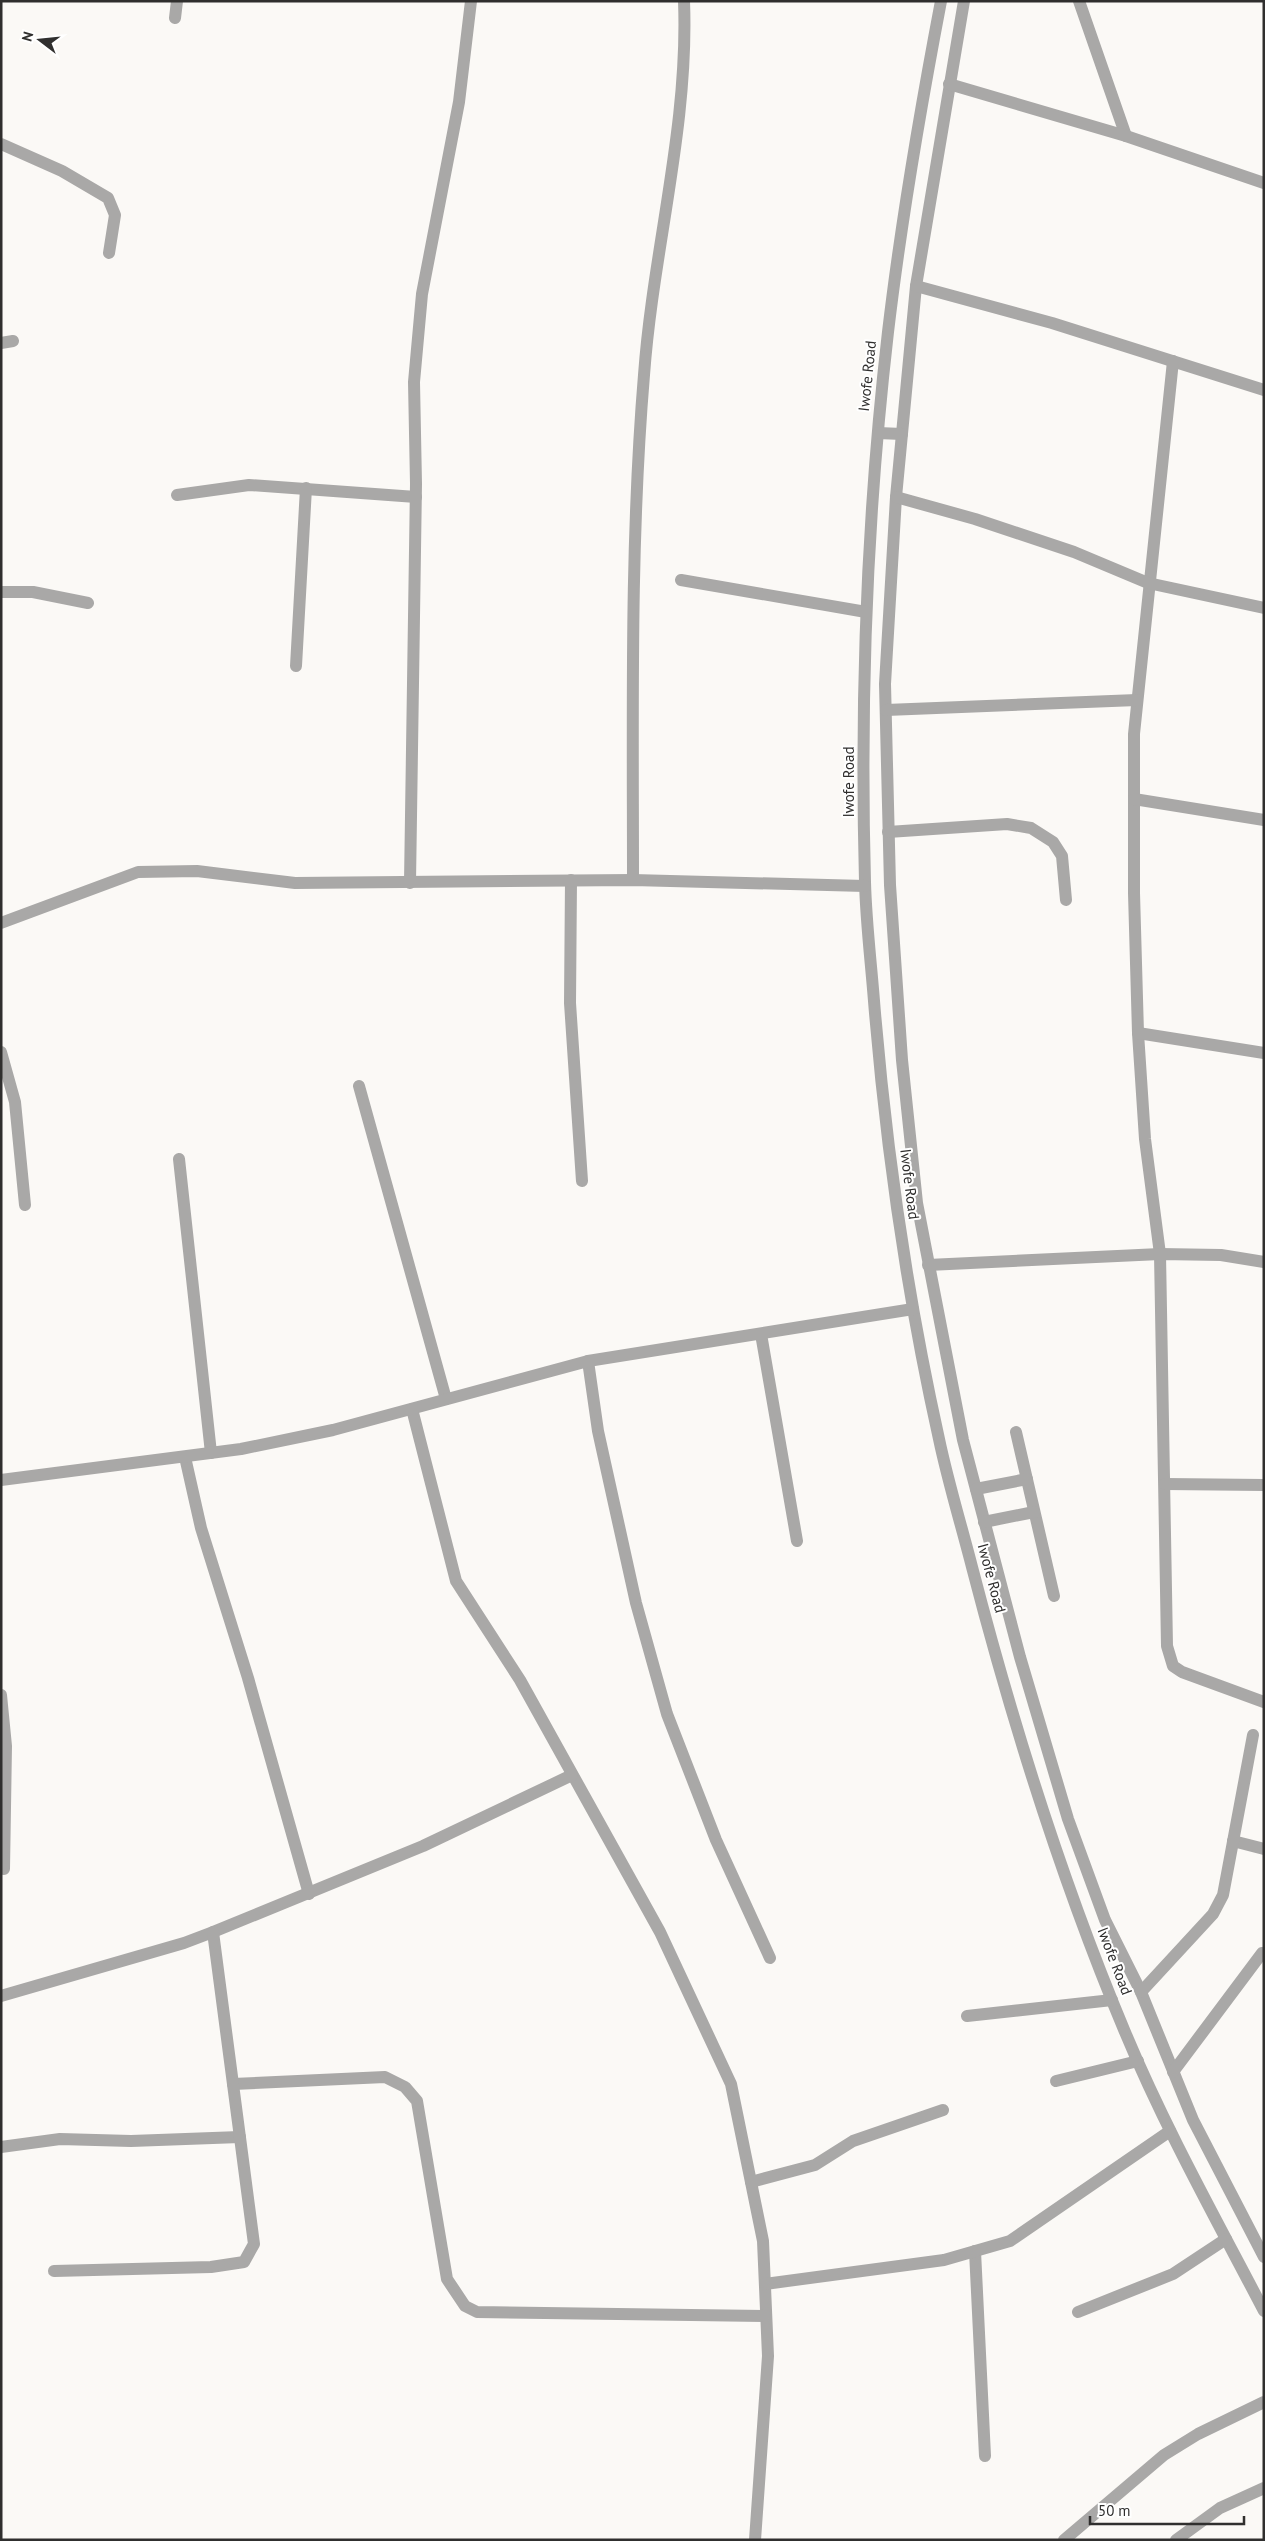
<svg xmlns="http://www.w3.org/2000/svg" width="1265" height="2541" viewBox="0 0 1265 2541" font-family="'PT Sans',sans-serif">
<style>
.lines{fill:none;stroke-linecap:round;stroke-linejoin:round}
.minor{stroke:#a9a8a7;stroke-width:12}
.labels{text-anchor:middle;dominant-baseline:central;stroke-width:4;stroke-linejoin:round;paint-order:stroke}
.street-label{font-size:15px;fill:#302f2e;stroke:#fff}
</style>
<rect width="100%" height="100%" fill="#fbf9f6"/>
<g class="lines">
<g class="minor">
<path d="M941 1C920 111 901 222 888 332 867 514 860 699 865 882 866 922 871 962 874 1001 886 1149 907 1295 939 1439 948 1482 961 1524 972 1567 1013 1725 1062 1882 1125 2032 1165 2128 1216 2219 1264 2311"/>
<path d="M964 1 916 286 896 497 885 684 890 885 902 1060 917 1203 963 1440 1020 1657 1068 1819 1105 1920 1141 1992 1193 2120 1264 2257"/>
<path d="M1079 1 1126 136"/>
<path d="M175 18 177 1"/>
<path d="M949 84 1126 136 1264 183"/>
<path d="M1 144 62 171 108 198 115 215 109 253"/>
<path d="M916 286 1052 323 1264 390"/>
<path d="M1 343 13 341"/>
<path d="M1173 361 1134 734V893L1138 1033 1145 1139 1160 1254 1167 1646 1173 1666 1182 1672 1264 1702"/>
<path d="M878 433 902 434"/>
<path d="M177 495 249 485 416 497"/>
<path d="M896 497 975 519 1074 552 1148 583 1264 608"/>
<path d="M681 580 866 612"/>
<path d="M1 592H33L88 603"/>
<path d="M296 666 306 488"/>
<path d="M886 710 1137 700"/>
<path d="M1134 799 1264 820"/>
<path d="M888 832 1007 824 1031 828 1053 842 1062 856 1066 900"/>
<path d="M571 880 570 1003 582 1181"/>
<path d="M633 880C633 711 630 543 644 375 653 250 689 127 684 1"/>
<path d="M410 883 416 484 414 382 422 294 459 102 471 1"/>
<path d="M1 923 138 872 197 871 295 883 633 880 865 886"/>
<path d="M1138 1033 1264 1053"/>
<path d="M1 1052 15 1102 25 1205"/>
<path d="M359 1086 446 1399"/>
<path d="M179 1159 211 1453"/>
<path d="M928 1265 1160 1254 1221 1255 1264 1262"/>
<path d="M761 1334 797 1541"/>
<path d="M588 1361 598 1431 636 1603 667 1714 716 1840 770 1958"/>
<path d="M412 1409 456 1581 520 1680 660 1932 731 2084 763 2241 768 2356 755 2540"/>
<path d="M1016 1432 1054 1596"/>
<path d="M185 1457 201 1528 248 1678 309 1894"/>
<path d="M1 1480 241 1449 333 1430 588 1361 913 1309"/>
<path d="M1165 1484 1264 1485"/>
<path d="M976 1489 1027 1479"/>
<path d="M984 1522 1034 1512"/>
<path d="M1 1695 6 1746 4 1869"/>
<path d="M1233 1841 1264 1849"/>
<path d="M1141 1992 1213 1914 1223 1895 1253 1735"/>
<path d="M1 1996 184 1943 213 1932 423 1846 572 1775"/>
<path d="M967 2016 1112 2000"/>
<path d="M1173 2072 1262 1953"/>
<path d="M1056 2081 1138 2061"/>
<path d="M233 2084 385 2077 405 2087 417 2101 447 2279 465 2306 477 2312 766 2316"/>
<path d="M1 2147 60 2139 131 2141 240 2137"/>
<path d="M751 2182 815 2165 853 2141 943 2110"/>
<path d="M975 2251 985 2456"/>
<path d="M54 2271 211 2267 244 2262 254 2244 213 1932"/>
<path d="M765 2284 944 2260 1010 2241 1170 2131"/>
<path d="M1078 2312 1173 2274 1226 2239"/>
<path d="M1064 2540 1164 2455 1198 2434 1264 2402"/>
<path d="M1176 2540 1220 2508 1264 2488"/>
</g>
</g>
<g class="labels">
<g class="street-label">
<text transform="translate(867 376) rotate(-84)">Iwofe Road</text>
<text transform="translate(848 782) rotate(-90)">Iwofe Road</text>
<text transform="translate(910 1184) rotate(83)">Iwofe Road</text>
<text transform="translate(992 1578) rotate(75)">Iwofe Road</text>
<text transform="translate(1115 1961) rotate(69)">Iwofe Road</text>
</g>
</g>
<rect width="1265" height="2541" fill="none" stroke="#302f2e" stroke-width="5"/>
<g transform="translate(40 40) rotate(286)" stroke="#ffffff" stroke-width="4" paint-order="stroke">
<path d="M0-4L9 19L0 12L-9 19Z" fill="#302f2e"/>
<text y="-8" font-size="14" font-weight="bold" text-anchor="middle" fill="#302f2e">N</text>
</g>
<path d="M1090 2516v8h154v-8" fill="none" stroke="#302f2e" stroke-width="2.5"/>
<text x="1098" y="2516" font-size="15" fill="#302f2e" stroke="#ffffff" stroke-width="4" paint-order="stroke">50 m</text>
</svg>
